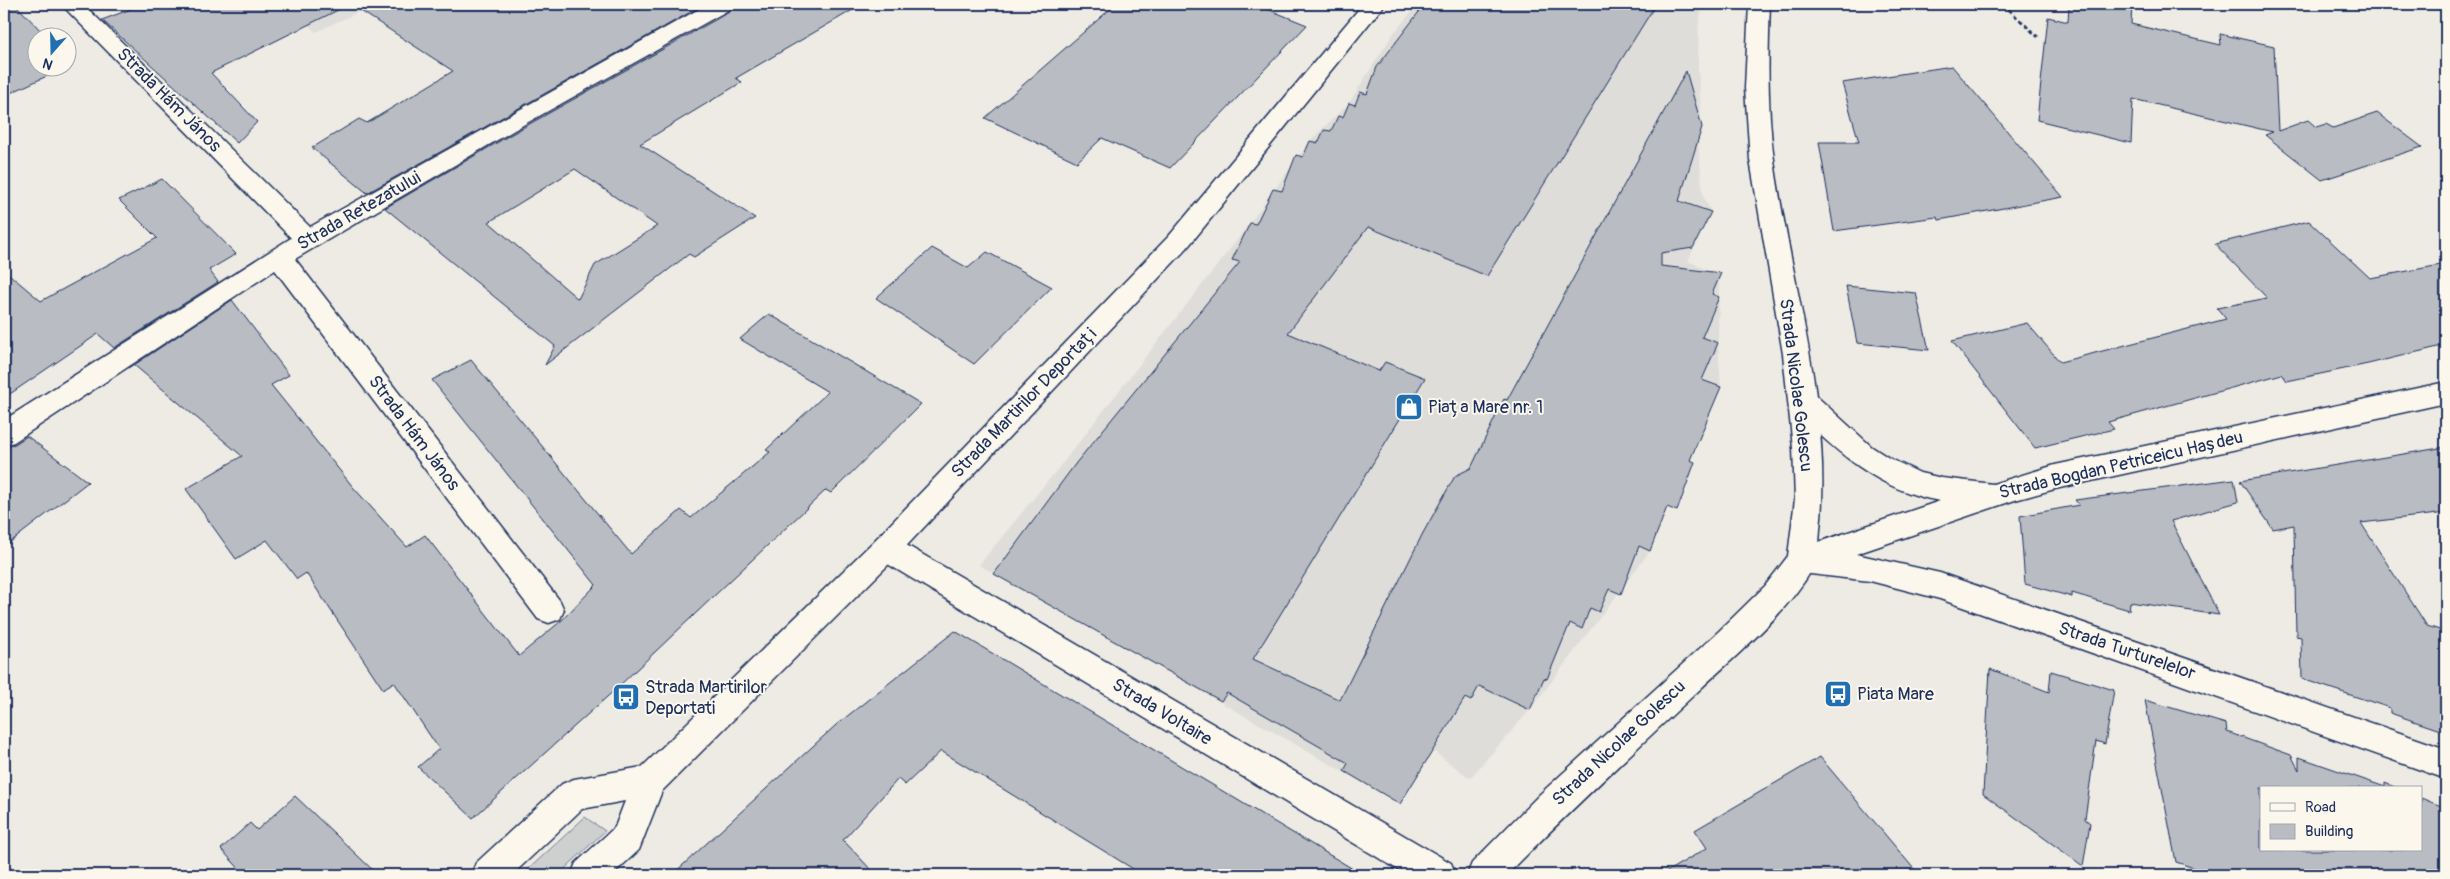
<svg xmlns="http://www.w3.org/2000/svg" width="2450" height="879" viewBox="0 0 2450 879" font-family="Pangolin,sans-serif">
<style>
.built{fill:#deddda}
.green{fill:#cecfcf;stroke:#747f96}
.building{fill:#b9bcc3;stroke:#1b2f5e;fill-rule:evenodd}
.lines{fill:none;stroke-linecap:round;stroke-linejoin:round}
.minor-casing{stroke:#1b2f5e;stroke-width:3}
.primary-casing{stroke:#1b2f5e;stroke-width:3}
.path-far1{stroke:#1b2f5e;stroke-width:2.5;stroke-dasharray:4.5 3;stroke-linecap:butt}
.path{stroke:#1b2f5e;stroke-width:3;stroke-dasharray:5.5 4.5;stroke-linecap:butt}
.minor{fill:#fbf7ec;fill-rule:evenodd}
.primary{fill:#fbf7ec;fill-rule:evenodd}
.labels{text-anchor:middle;dominant-baseline:central;stroke-width:4;stroke-linejoin:round;paint-order:stroke}
.street-label{font-size:18px;fill:#1b2f5e;stroke:#fbf7ec}
.poi-label{font-size:18px;fill:#1b2f5e;stroke:#fbf7ec;text-anchor:start}
</style>
<rect width="100%" height="100%" fill="#eeebe4"/>
<filter id="ink" filterUnits="userSpaceOnUse"><feTurbulence type="fractalNoise" baseFrequency=".02" numOctaves="2"/><feDisplacementMap in="SourceGraphic" scale="10" xChannelSelector="R" yChannelSelector="G"/><feConvolveMatrix kernelMatrix="1 2 1 2 8 2 1 2 1" color-interpolation-filters="sRGB"/></filter>
<g filter="url(#ink)">
<g class="built">
<path d="M282 4H375L316 32Z"/>
<path d="M1418 4H1703L1699 22 1698 70 1702 127 1698 140 1703 196 1711 212 1688 261 1719 276 1718 343 1721 387 1669 502 1650 551 1530 710 1470 778 1433 751 1400 804 979 565 1065 460 1237 240 1310 141 1349 103 1393 34Z"/>
</g>
<path class="green" d="M585 817 605 831 558 875H522Z"/>
<g class="building">
<path d="M4 4H15L48 38H38V68H64L4 96Z"/>
<path d="M144 4H705L367 193 312 148 359 119 367 123 453 71 350 4 211 73 257 122 237 143 102 20Z"/>
<path d="M735 4H863L736 78 742 82 640 144 755 218 694 257 689 254 545 365 555 346 385 208 517 131 731 11ZM575 169 657 226 595 265 578 299 489 222Z"/>
<path d="M1116 4H1255L1307 25 1170 168 1102 138 1077 162 985 118Z"/>
<path d="M1425 4H1656L1487 276 1368 227 1288 333 1379 371 1385 362 1425 378 1253 659 1340 700 1423 533 1455 476 1471 468 1504 399 1507 400 1686 71 1702 127 1679 201 1711 212 1693 248 1661 253V266L1721 273 1712 294 1719 297 1702 337 1718 343 1702 380 1721 387 1690 460 1695 462 1677 511 1667 507 1650 551 1639 546 1621 594 1609 589 1599 612 1590 608 1582 629 1570 623 1547 679 1544 678 1530 710 1479 686 1471 701 1465 698 1400 804 1344 771 1348 763 1227 693 1221 701 994 574 1076 463 1240 262 1232 260 1250 223 1256 224 1273 189 1282 191 1296 155 1303 157 1310 141 1318 143 1324 130 1331 131 1338 116 1343 117 1349 103 1355 105 1360 92 1367 94 1377 67Z"/>
<path d="M2069 4H2132L2131 24 2221 45 2220 34 2274 46 2278 131 2308 120 2316 127 2326 124 2333 128 2377 113 2422 147 2322 180 2265 135 2273 132 2133 99 2131 143 2037 120 2048 17 2068 22Z"/>
<path d="M1952 66 2063 197 1939 220 1937 217 1834 231 1819 142H1859L1842 83Z"/>
<path d="M162 179 236 254 209 270 218 282 114 348 98 334 4 398V270L41 301 157 238 119 200Z"/>
<path d="M2309 221 2370 278 2446 264V345L2368 364 2287 381 2282 374 2108 422 2114 429 2035 448 1952 341 2027 323 2060 362 2226 319 2217 308 2267 298 2215 244Z"/>
<path d="M932 248 968 268 987 252 1052 287 974 364 876 298Z"/>
<path d="M1846 286 1916 293 1929 350 1857 343Z"/>
<path d="M232 300 289 375 271 385 353 487 407 547 425 535 519 656 561 621 596 585 432 380 471 360 631 554 681 510 691 518 770 452 766 450 828 392 740 339 769 314 921 404 831 493 826 490 618 687 473 818 418 767 439 749 394 682 383 689 306 573 297 579 267 540 236 559 186 489 242 456 134 365Z"/>
<path d="M27 436 88 482 4 547V447L15 444Z"/>
<path d="M2446 447V513L2361 523 2427 626 2446 632V732L2390 713V708L2302 679 2301 637 2296 636 2294 525 2273 529 2240 481Z"/>
<path d="M2234 479 2238 502 2171 521 2219 615 2130 602 2129 610 2072 593V597L2025 584 2020 516 2079 505 2075 500Z"/>
<path d="M955 631 1363 875H1143L941 751 905 785 898 779 843 840 876 875H672L836 725Z"/>
<path d="M1990 669 2049 692 2051 671 2114 690 2105 744 2096 741 2085 819 2090 823 2083 866 1983 794Z"/>
<path d="M2145 700 2226 724 2227 732 2291 755 2299 770V757L2385 787V783L2397 788H2261V850H2421V798L2446 808V875H2215L2176 862Z"/>
<path d="M1820 757 1919 875H1661L1707 848 1695 830Z"/>
<path d="M295 796 378 875H245L221 849 250 823 257 830Z"/>
</g>
<g class="lines">
<g class="minor-casing">
<g id="minor">
<path d="M61 4H83L310 227 708 4H733L730 9 516 129 295 259 560 601 564 610 560 619 549 623 538 619 275 270 14 442 4 445V420L291 238Z"/>
<path d="M2446 382V403L2055 489 2015 500 1856 554 1940 573 2446 749V779L1940 599 1870 581 1802 573 1792 569 1787 560 1792 551 1940 501C1879 491 1834 450 1792 408L1789 400 1792 392 1802 389 1812 392 1872 447 1889 458 1920 473 1942 478 1993 484 2055 465Z"/>
<path d="M886 536 896 539 1451 863 1456 875H1407L876 557 871 548 876 539Z"/>
</g>
</g>
<g class="primary-casing">
<g id="primary">
<path d="M1363 4H1385L1187 248 896 557 662 791 639 850 612 875H571L576 863 615 827 625 801 582 809 512 875H471L476 863 562 784 574 779 642 767 876 539 1169 236Z"/>
<path d="M1749 4H1770C1768 56 1767 108 1774 160 1790 279 1833 409 1820 529 1819 542 1819 557 1813 568 1784 617 1736 655 1696 693 1632 753 1568 812 1507 875H1467L1472 863 1540 794 1719 631 1765 586 1788 556 1795 499 1793 448 1783 354 1750 160 1745 88Z"/>
</g>
</g>
<path class="path-far1" d="M2003 4 2038 37"/>
<path class="path" d="M618 687 633 712"/>
<use href="#minor" class="minor"/>
<use href="#primary" class="primary"/>
</g>
</g>
<defs>
<g id="shop-square" transform="scale(1.4375)"><rect x="-9" y="-9" width="18" height="18" rx="4" fill="#1f6fb2" stroke="#fbf7ec"/><path d="M-5-2.5h2.3a2.7 3.5 0 0 1 5.4 0H5L5.5 6h-11ZM-1.5-2.5h3a1.5 2.3 0 0 0-3 0Z" fill="#fff"/></g>
<g id="bus-square" transform="scale(1.4375)"><rect x="-9" y="-9" width="18" height="18" rx="4" fill="#1f6fb2" stroke="#fbf7ec"/><path d="M-5-6H5V4H4V6H2V4H-2V6H-4V4H-5ZM-3.5-4V0h7V-4ZM-3.5 1.2v1.5H-2V1.2ZM2 1.2v1.5H3.5V1.2Z" fill="#fff"/></g>
</defs>
<g fill-rule="evenodd">
<use href="#shop-square" x="1409" y="407"/>
<use href="#bus-square" x="1838" y="694"/>
<use href="#bus-square" x="626" y="697"/>
</g>
<g class="labels">
<g class="street-label">
<text transform="translate(169 100) rotate(45)">Strada Hám János</text>
<text transform="translate(359 211) rotate(-30)">Strada Retezatului</text>
<text transform="translate(1796 385) rotate(83)">Strada Nicolae Golescu</text>
<text transform="translate(1024 403) rotate(-46)">Strada Martirilor Deportați</text>
<text transform="translate(414 433) rotate(53)">Strada Hám János</text>
<text transform="translate(2121 465) rotate(-13)">Strada Bogdan Petriceicu Hașdeu</text>
<text transform="translate(2127 651) rotate(19)">Strada Turturelelor</text>
<text transform="translate(1162 712) rotate(31)">Strada Voltaire</text>
<text transform="translate(1619 743) rotate(-43)">Strada Nicolae Golescu</text>
</g>
<g class="poi-label">
<text x="1428" y="407">Piața Mare nr. 1</text>
<text x="645" y="687">Strada Martirilor<tspan x="645" dy="21">Deportati</tspan></text>
<text x="1857" y="694">Piata Mare</text>
</g>
</g>
<rect width="2450" height="879" fill="none" stroke="#fbf7ec" stroke-width="20"/>
<rect x="10" y="10" width="2430" height="859" fill="none" stroke="#1b2f5e" stroke-width="2" filter="url(#ink)"/>
<rect x="2260" y="786" width="162" height="65" fill="#fbf7ec" stroke="#a1a7b3"/>
<rect x="2270" y="803" width="25" height="8" fill="#fbf7ec" stroke="#a1a7b3"/>
<text x="2305" y="812" font-size="15" fill="#1b2f5e">Road</text>
<rect x="2270" y="824" width="25" height="15" fill="#b9bcc3" stroke="#a1a7b3"/>
<text x="2305" y="836" font-size="15" fill="#1b2f5e">Building</text>
<g transform="translate(52 52) rotate(200)"><circle r="24" fill="#fbf7ec" stroke="#a1a7b3"/>
<path d="M0-4L9 19L0 12L-9 19Z" fill="#1f6fb2"/>
<text y="-8" font-size="14" font-weight="bold" text-anchor="middle" fill="#1b2f5e">N</text>
</g>
</svg>
